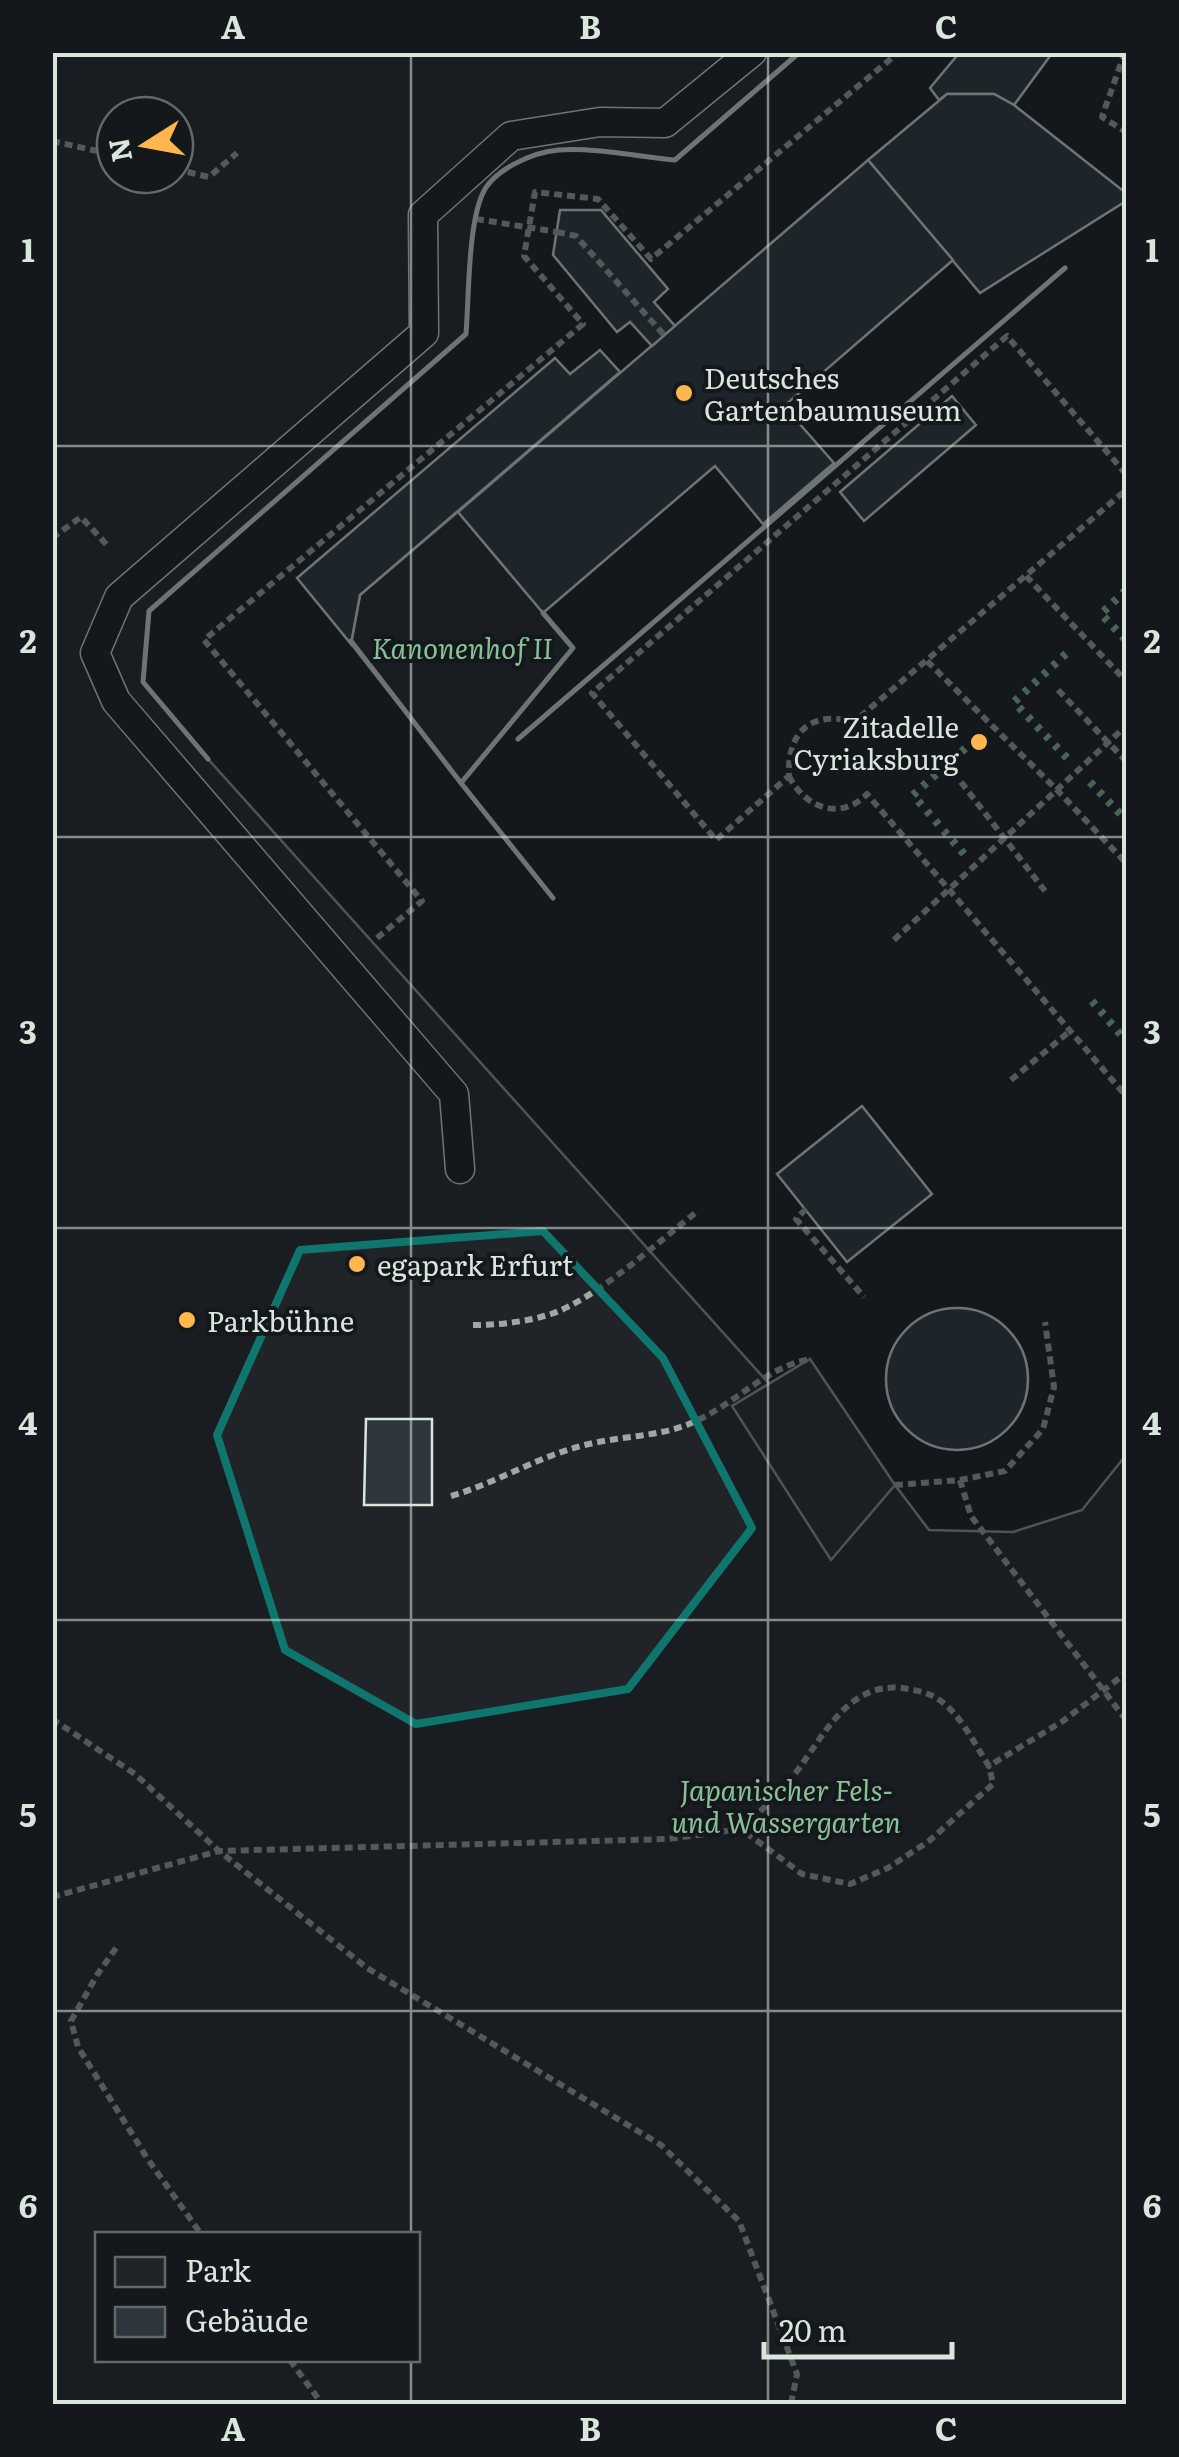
<svg xmlns="http://www.w3.org/2000/svg" width="1179" height="2457" viewBox="0 0 1179 2457" font-family="Literata,serif">
<style>
.green{fill:#202428;stroke:#939e99;stroke-width:2.5;fill-rule:evenodd}
.parking{fill:#24282b;stroke:#939e99;stroke-width:2.5}
.building{fill:#2c363c;stroke:#d8e6dc;stroke-width:2.5}
.lines{fill:none;stroke-linecap:round;stroke-linejoin:round}
.service-casing{stroke:#d8e6dc;stroke-width:31}
.path{stroke:#9da8a2;stroke-width:6;stroke-dasharray:8 5;stroke-linecap:butt}
.service{stroke:#14181c;stroke-width:28}
.path-bridge{stroke:#9da8a2;stroke-width:6;stroke-dasharray:8 5;stroke-linecap:butt}
.hedge{stroke:#8ac095;stroke-width:8;stroke-dasharray:5 8;stroke-linecap:butt}
.wall{stroke:#d8e6dc;stroke-width:5}
.marked{fill:none;stroke:#0f766e;stroke-width:8;stroke-linejoin:round}
.grid{fill:none;stroke:#d8e6dc;stroke-width:2.5;stroke-opacity:0.55}
.poi-dot{fill:#ffb74d;stroke:#14181c;stroke-width:4}
.labels{text-anchor:middle;dominant-baseline:central;stroke-width:8;stroke-linejoin:round;paint-order:stroke}
.poi-label{font-size:28px;fill:#d8e6dc;stroke:#14181c;text-anchor:start}
.park-label{font-size:28px;font-style:italic;fill:#8ac095;stroke:#14181c}
.neatline{fill:none;stroke:#d8e6dc;stroke-width:4}
.grid-label{font-size:32px;text-anchor:middle;font-weight:bold;fill:#d8e6dc}
</style>
<rect width="100%" height="100%" fill="#14181c"/>
<g class="green">
<path d="M53 53H800L675 160C641 157 592 147 559 150 533 152 492 170 482 195 468 228 469 296 466 334L149 611 143 682 208 759 877 1504 895 1485 929 1530 1013 1532 1082 1510 1126 1455V2404H53ZM115 115H175V175H115ZM98 2234H418V2360H98Z"/>
<path d="M458 512 573 648 461 783 351 644 360 595Z"/>
</g>
<path class="parking" d="M810 1359 895 1485 831 1560 732 1406Z"/>
<g class="building">
<path d="M960 52H1053L1014 105 994 94H947L939 100 930 88Z"/>
<path d="M947 94H994L1014 105 1126 193V201L980 293 868 160Z"/>
<path d="M868 160 953 260 784 406 834 463 763 524 715 466 543 613 458 512Z"/>
<path d="M560 210H601L668 289 654 302 675 326 652 346 630 322 617 332 553 255Z"/>
<path d="M600 350 620 372 360 595 351 644 297 578 555 358 570 374Z"/>
<path d="M952 396 976 425 864 521 840 492Z"/>
<path d="M862 1106 932 1194 847 1262 777 1174Z"/>
<circle cx="957" cy="1379" r="71"/>
<path d="M366 1419H432V1505H364Z"/>
</g>
<g class="lines">
<g class="service-casing">
<path id="service" d="M460 1169 454 1094 116 701 95 653 119 597 424 333 423 215 511 136 600 122 665 123 752 52"/>
</g>
<g class="path">
<path d="M1125 52 1102 117 1126 132"/>
<path d="M52 141 115 155"/>
<path d="M175 169 209 177 237 153"/>
<path d="M557 232 576 236 664 335"/>
<path d="M1126 474 1007 336 592 693 716 840 789 776C787 732 811 710 854 722L1126 490"/>
<path d="M52 538 81 517 107 545"/>
<path d="M1026 576 1126 681"/>
<path d="M927 661 1057 790 1126 863"/>
<path d="M1058 690 1125 760"/>
<path d="M789 776C804 807 840 822 867 794L1126 1096"/>
<path d="M961 782 1045 891"/>
<path d="M377 938 422 901 204 640 583 324 524 256 535 192 598 199 651 259 899 52"/>
<path d="M894 940 1126 726"/>
<path d="M1011 1080 1070 1031"/>
<path d="M806 1209 796 1219 864 1297"/>
<path d="M473 1325C499 1325 526 1322 551 1314 596 1299 659 1241 698 1211"/>
<path d="M960 1480 971 1516 1126 1720"/>
<path d="M895 1485 960 1480 1005 1471 1043 1429 1054 1387 1045 1322"/>
<path d="M451 1496C499 1482 540 1455 589 1444 626 1435 667 1437 702 1418 740 1399 768 1367 810 1359"/>
<path d="M52 1719 135 1774 219 1851 367 1968 661 2145 739 2221 797 2374 791 2404"/>
<path d="M741 1829C758 1813 776 1798 790 1780 821 1743 844 1682 902 1688 914 1690 928 1692 938 1699 960 1713 975 1745 989 1766L1063 1721 1126 1673"/>
<path d="M52 1897 219 1851 668 1839 741 1829 802 1874 850 1884 888 1868 929 1841 993 1784 989 1766"/>
<path d="M116 1948 97 1975 71 2021 78 2047 147 2158 201 2234"/>
<path d="M290 2360 322 2404"/>
</g>
<use href="#service" class="service"/>
<path class="path-bridge" d="M476 219 557 232"/>
<g class="hedge">
<path d="M1126 590 1101 614 1126 640"/>
<path d="M1067 758 1014 702 1070 650"/>
<path d="M1090 782 1126 820"/>
<path d="M964 854 913 795 969 745"/>
<path d="M1092 1001 1126 1041"/>
</g>
<g class="wall">
<path d="M543 613 573 648 461 783 553 898"/>
<path d="M351 641 461 783"/>
<path d="M518 739 1065 268"/>
<path d="M208 759 143 682 149 611 466 334C469 296 468 228 482 195 492 170 533 152 559 150 592 147 641 157 675 160L800 52"/>
</g>
</g>
<path d="M0 0H1179V2457H0ZM543 1231 663 1358 752 1528 628 1689 416 1724 285 1650 217 1435 300 1250Z" fill="#14181c" fill-opacity=".55" fill-rule="evenodd"/>
<path class="marked" d="M543 1231 663 1358 752 1528 628 1689 416 1724 285 1650 217 1435 300 1250Z"/>
<path class="grid" d="M411 52V2234M768 52V2404M52 446H1126M52 837H1126M52 1228H1126M52 1620H1126M52 2011H1126M411 2360V2404"/>
<g class="poi-dot">
<circle cx="684" cy="393" r="10"/>
<circle cx="979" cy="742" r="10"/>
<circle cx="357" cy="1264" r="10"/>
<circle cx="187" cy="1320" r="10"/>
</g>
<g class="labels">
<g class="poi-label">
<text x="704" y="377">Deutsches<tspan x="704" dy="32">Gartenbaumuseum</tspan></text>
<text x="959" y="726" text-anchor="end">Zitadelle<tspan x="959" dy="32">Cyriaksburg</tspan></text>
<text x="377" y="1264">egapark Erfurt</text>
<text x="207" y="1320">Parkbühne</text>
</g>
<g class="park-label">
<text x="462" y="647">Kanonenhof II</text>
<text x="786" y="1789">Japanischer Fels-<tspan x="786" dy="32">und Wassergarten</tspan></text>
</g>
</g>
<rect width="1179" height="2457" fill="none" stroke="#14181c" stroke-width="110"/>
<rect x="95" y="2232" width="325" height="130" fill="#14181c" stroke="#626a69" stroke-width="2.5"/>
<rect x="115" y="2257" width="50" height="30" fill="#202428" stroke="#626a69" stroke-width="2.5"/>
<text x="185" y="2282" font-size="30" fill="#d8e6dc">Park</text>
<rect x="115" y="2307" width="50" height="30" fill="#2c363c" stroke="#626a69" stroke-width="2.5"/>
<text x="185" y="2332" font-size="30" fill="#d8e6dc">Gebäude</text>
<g transform="translate(145 145) rotate(259)"><circle r="48" fill="#14181c" stroke="#626a69" stroke-width="2.5"/>
<path d="M0-8L18 38L0 25L-18 38Z" fill="#ffb74d"/>
<text y="-15" font-size="28" font-weight="bold" text-anchor="middle" fill="#d8e6dc">N</text>
</g>
<path d="M764 2342v15h188v-15" fill="none" stroke="#d8e6dc" stroke-width="5"/>
<text x="779" y="2342" font-size="30" fill="#d8e6dc" stroke="#14181c" stroke-width="8" paint-order="stroke">20 m</text>
<rect x="55" y="55" width="1069" height="2347" class="neatline"/>
<g class="grid-label">
<text x="233" y="39">A</text>
<text x="590" y="39">B</text>
<text x="946" y="39">C</text>
<text x="28" y="262">1</text>
<text x="1152" y="262">1</text>
<text x="28" y="653">2</text>
<text x="1152" y="653">2</text>
<text x="28" y="1044">3</text>
<text x="1152" y="1044">3</text>
<text x="28" y="1435">4</text>
<text x="1152" y="1435">4</text>
<text x="28" y="1827">5</text>
<text x="1152" y="1827">5</text>
<text x="28" y="2218">6</text>
<text x="1152" y="2218">6</text>
<text x="233" y="2441">A</text>
<text x="590" y="2441">B</text>
<text x="946" y="2441">C</text>
</g>
</svg>
